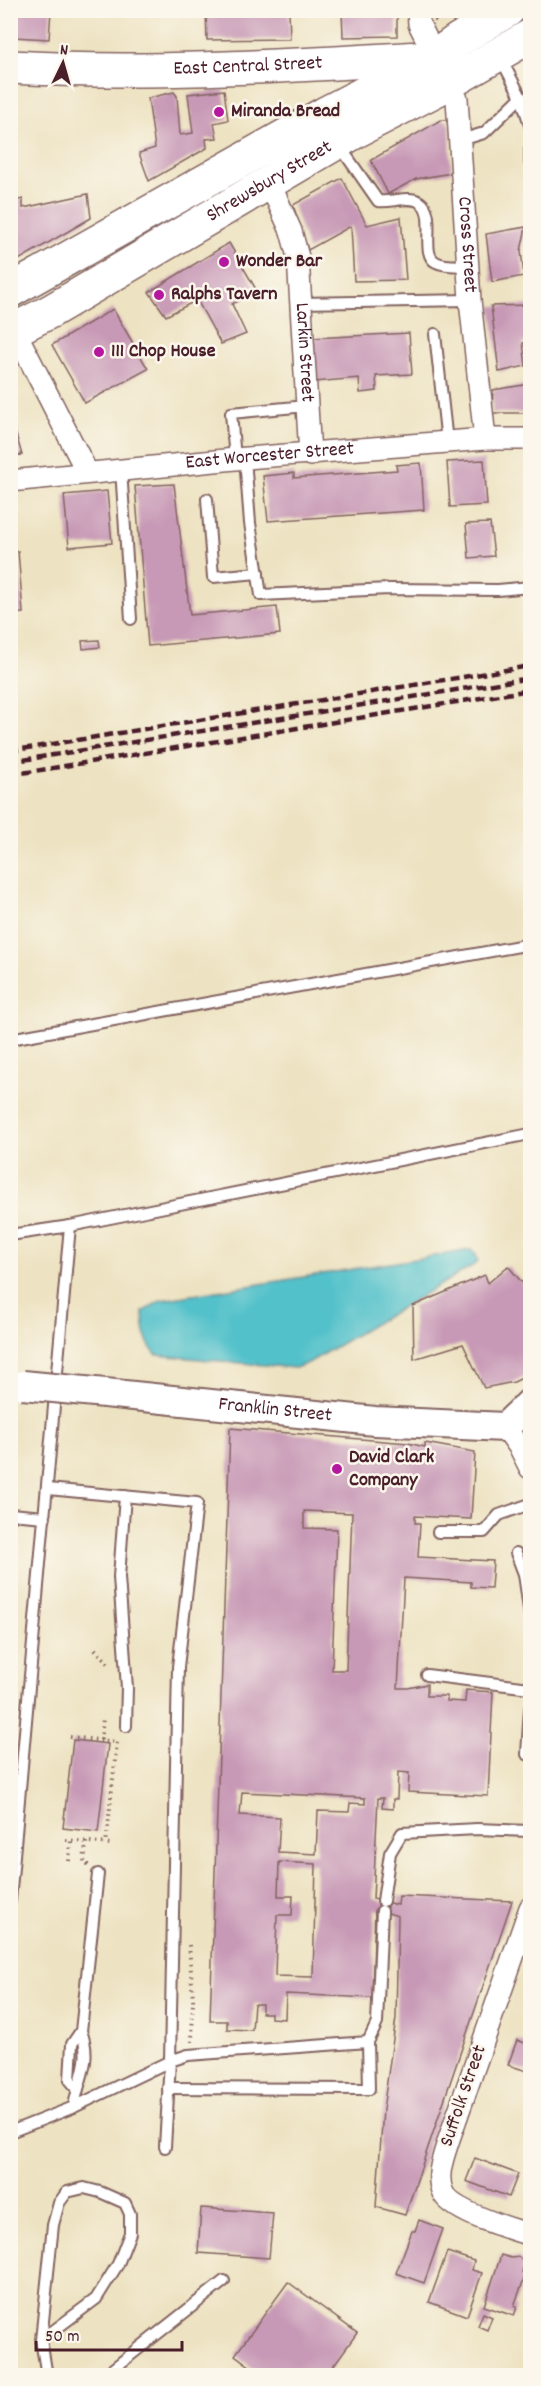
<svg xmlns="http://www.w3.org/2000/svg" width="541" height="2386" viewBox="0 0 541 2386" font-family="Dekko,sans-serif">
<style>
.water{fill:#53c1ca;stroke:#4e707a;stroke-width:1.5}
.building{fill:#c799b6;fill-rule:evenodd}
.lines{fill:none;stroke-linecap:round;stroke-linejoin:round}
.service-casing{stroke:#836360;stroke-width:14}
.minor-casing{stroke:#836360;stroke-width:24}
.secondary-casing{stroke:#836360;stroke-width:32}
.primary-casing{stroke:#836360;stroke-width:36}
.path{stroke:#836360;stroke-width:4;stroke-dasharray:1.5 4.5;stroke-linecap:butt}
.service{stroke:#fff;stroke-width:10}
.minor{stroke:#fff;stroke-width:21}
.secondary{stroke:#fff;stroke-width:28}
.primary{stroke:#fff;stroke-width:33}
.rail{stroke:#4a1f2b;stroke-width:4.5;stroke-dasharray:9 4.5;stroke-linecap:butt}
.secondary-bridge-casing{stroke:#836360;stroke-width:32;stroke-linecap:butt}
.secondary-bridge{stroke:#fff;stroke-width:28}
.poi-dot{fill:#b5179e;stroke:#fbf7ec;stroke-width:2}
.labels{text-anchor:middle;dominant-baseline:central;stroke-width:5;stroke-linejoin:round;paint-order:stroke}
.street-label{font-size:20px;fill:#4a1f2b;stroke:#fbf7ec}
.poi-label{font-size:20px;font-weight:bold;fill:#4a1f2b;stroke:#fbf7ec;text-anchor:start}
</style>
<rect width="100%" height="100%" fill="#fbf7ec"/>
<filter id="ink" filterUnits="userSpaceOnUse"><feTurbulence type="fractalNoise" baseFrequency=".0167" numOctaves="2"/><feDisplacementMap in="SourceGraphic" scale="12" xChannelSelector="R" yChannelSelector="G"/><feConvolveMatrix kernelMatrix="1 2 1 2 8 2 1 2 1" color-interpolation-filters="sRGB"/></filter>
<filter id="wash" filterUnits="userSpaceOnUse"><feTurbulence type="fractalNoise" baseFrequency=".008" numOctaves="4" result="noise"/><feDisplacementMap in="SourceGraphic" scale="24" xChannelSelector="R" yChannelSelector="G"/><feGaussianBlur stdDeviation="1.35" result="paint"/><feColorMatrix in="noise" values="0 0 0 0 0 0 0 0 0 0 0 0 0 0 0 0 0 1.4 0 .05"/><feComposite in="paint" operator="in"/></filter>
<g filter="url(#wash)">
<rect width="100%" height="100%" fill="#ede2c1"/>
<path class="water" d="M471 1250 476 1255 478 1262 474 1265 308 1363 295 1368 157 1355C144 1344 144 1328 143 1312L161 1300Z"/>
<g id="blocks">
<g class="building">
<path d="M10 10H51L49 39 13 37 14 25H10Z"/>
<path d="M206 10H289L290 39 207 40Z"/>
<path d="M342 10H397V36L343 37Z"/>
<path d="M435 10H452L435 21Z"/>
<path d="M224 90 228 120 214 123 217 138 206 139 207 148 149 181 139 153 155 148 148 98 174 92 177 96 180 135 193 133 188 94Z"/>
<path d="M441 120H446L450 127 451 173 416 179 388 194 371 160Z"/>
<path d="M342 178 367 225 401 217 406 280 354 281 351 226 308 250 293 205Z"/>
<path d="M88 194 91 218 10 265V202L23 199V208Z"/>
<path d="M526 227 521 251 524 276 492 282 486 234Z"/>
<path d="M229 243 257 291 232 304 246 334 221 344 197 300 166 316 149 292Z"/>
<path d="M530 305V342L523 343 526 366 499 372 491 306Z"/>
<path d="M113 309 148 369 85 403 52 345Z"/>
<path d="M409 333 412 374 376 376 377 391 360 393 359 378 314 382 313 338Z"/>
<path d="M530 384V413H492L493 390Z"/>
<path d="M11 417 22 455 10 456Z"/>
<path d="M484 460 487 505 450 507 447 462Z"/>
<path d="M421 463 424 510 268 521 263 476 294 473V478L397 470 396 465Z"/>
<path d="M174 484 190 615 277 607 280 634 148 646 135 486Z"/>
<path d="M107 491 112 543 69 547 64 495Z"/>
<path d="M490 523 494 556 469 558 466 524Z"/>
<path d="M18 551 23 613 10 614V552Z"/>
<path d="M99 640 100 647 83 649 82 641Z"/>
<path d="M508 1266 530 1292V1374L514 1382 484 1388 463 1344 414 1359 413 1306 485 1275 488 1283Z"/>
<path d="M230 1428 408 1443 425 1447V1443L475 1452 471 1519 415 1516V1523H420L418 1557 493 1561 491 1588 471 1587V1582L404 1578 398 1688H408L427 1684V1696H447V1701L465 1702 466 1690 493 1692 488 1796 408 1792 409 1773 398 1772 397 1799H393V1809L382 1808 383 1798H378L373 1899 398 1905 399 1896 512 1901 405 2215 376 2207 383 2110 396 2018 398 1916 375 1909 372 1998 286 1994 285 2019 271 2018V2013H262V2004H254L252 2030 227 2029V2021H210ZM304 1511 352 1513 346 1670H332L337 1529 304 1528ZM242 1792 365 1798V1804L350 1803 349 1812 318 1811 316 1854 278 1852 280 1817 240 1815ZM279 1862 316 1864 313 1977 275 1976 277 1915H292L293 1896H278Z"/>
<path d="M73 1740 108 1744 98 1832 63 1828Z"/>
<path d="M517 2040 530 2045V2072L508 2065Z"/>
<path d="M475 2158 518 2174 509 2197 466 2181Z"/>
<path d="M201 2208 273 2213 269 2258 198 2253Z"/>
<path d="M419 2220 443 2229 424 2283 396 2273 412 2231H415Z"/>
<path d="M447 2252 474 2261 472 2270 482 2273 467 2316 429 2302Z"/>
<path d="M501 2255 511 2258 519 2257 524 2263 522 2273 526 2274 514 2306 517 2307 514 2316 484 2306Z"/>
<path d="M288 2282 357 2333 326 2376H263L235 2355Z"/>
<path d="M483 2313 492 2317 487 2330 478 2326Z"/>
</g>
</g>
</g>
<g filter="url(#ink)">
<use href="#blocks" fill-opacity="0" stroke="#836360" stroke-width="1.5"/>
<g class="lines">
<g class="service-casing">
<g id="service">
<path d="M500 57 521 97 530 125"/>
<path d="M461 140 484 133 521 97"/>
<path d="M339 145 378 201C391 203 409 195 420 202 438 214 419 254 436 262 445 267 458 265 468 266"/>
<path d="M530 149V162"/>
<path d="M300 303 470 300"/>
<path d="M435 334 447 442"/>
<path d="M245 458 250 523 261 595 389 589 498 590 530 587"/>
<path d="M235 459 231 413 307 406"/>
<path d="M121 469 131 619"/>
<path d="M207 499 213 577 258 573"/>
<path d="M10 1039 530 944"/>
<path d="M10 1235 70 1226 530 1134"/>
<path d="M48 1489 197 1503 178 1667 170 2061 165 2147"/>
<path d="M125 1496 119 1577 127 1688 126 1726"/>
<path d="M10 1514 45 1517"/>
<path d="M438 1532H484L499 1515 530 1504"/>
<path d="M516 1553 524 1574 530 1616"/>
<path d="M427 1675 530 1688"/>
<path d="M530 1709 527 1754 530 1755"/>
<path d="M10 1901 70 1226"/>
<path d="M383 1901 390 1853 402 1833 477 1829 530 1831"/>
<path d="M368 2042 377 2023 382 1911"/>
<path d="M76 2087 70 2080 72 2044 81 2031 98 1874"/>
<path d="M74 2107C78 2078 93 2062 81 2031"/>
<path d="M10 2132 74 2107 170 2061 188 2055 368 2042 369 2089 168 2088"/>
<path d="M41 2340 96 2299 118 2264 130 2233V2214L125 2203 100 2192 84 2188 67 2192 59 2203 53 2225 41 2340 47 2376"/>
<path d="M104 2376 224 2281"/>
</g>
</g>
<g class="minor-casing">
<g id="minor">
<path id="s1" d="M418 10 419 24 457 99 470 300 485 439"/>
<path id="s2" d="M270 184 291 231 298 257 310 455"/>
<path d="M10 321 87 472"/>
<path id="s3" d="M10 481 235 459 485 439H530"/>
<path d="M505 1427 520 1448 530 1468"/>
<path d="M530 1908 449 2139C444 2155 435 2176 443 2193 453 2213 510 2228 530 2235"/>
</g>
</g>
<g class="secondary-casing">
<g id="secondary">
<path id="s4" d="M105 1393 375 1421 505 1427 530 1403"/>
</g>
</g>
<g class="primary-casing">
<g id="primary">
<path id="s5" d="M10 67C147 75 285 66 421 58"/>
<path d="M10 291 324 114 434 57 458 40 508 10"/>
<path id="s6" d="M10 332 51 311 358 130 449 83 530 36"/>
</g>
</g>
<g class="path">
<path d="M95 1649 111 1666"/>
<path d="M70 1737 117 1742 106 1844"/>
<path d="M101 1740 103 1718"/>
<path d="M66 1840 112 1844"/>
<path d="M86 1842 84 1862 89 1866"/>
<path d="M69 1861 71 1841"/>
<path d="M189 1945 193 1999 192 2042"/>
</g>
<use href="#service" class="service"/>
<use href="#minor" class="minor"/>
<use href="#secondary" class="secondary"/>
<use href="#primary" class="primary"/>
<g class="rail">
<path d="M10 751 530 666"/>
<path d="M10 762 530 678"/>
<path d="M10 775 530 690"/>
</g>
<g class="secondary-bridge-casing">
<path id="secondary-bridge" d="M23 1385 105 1393"/>
</g>
<use href="#secondary-bridge" class="secondary-bridge"/>
</g>
</g>
<g class="poi-dot">
<circle cx="219" cy="112" r="6"/>
<circle cx="224" cy="262" r="6"/>
<circle cx="159" cy="295" r="6"/>
<circle cx="99" cy="352" r="6"/>
<circle cx="337" cy="1469" r="6"/>
</g>
<g class="labels">
<g class="street-label">
<text stroke="none"><textPath href="#s5" startOffset="238">East Central Street</textPath></text>
<text stroke="none"><textPath href="#s6" startOffset="300">Shrewsbury Street</textPath></text>
<text stroke="none"><textPath href="#s1" startOffset="244">Cross Street</textPath></text>
<text stroke="none"><textPath href="#s2" startOffset="174">Larkin Street</textPath></text>
<text stroke="none"><textPath href="#s3" startOffset="261">East Worcester Street</textPath></text>
<text stroke="none"><textPath href="#s4" startOffset="171">Franklin Street</textPath></text>
<text transform="translate(464 2096) rotate(-71)">Suffolk Street</text>
</g>
<g class="poi-label">
<text x="231" y="112">Miranda Bread</text>
<text x="236" y="262">Wonder Bar</text>
<text x="171" y="295">Ralphs Tavern</text>
<text x="111" y="352">111 Chop House</text>
<text x="349" y="1458">David Clark<tspan x="349" dy="23">Company</tspan></text>
</g>
</g>
<rect width="541" height="2386" fill="none" stroke="#fbf7ec" stroke-width="36"/>
<g transform="translate(63 63) rotate(5)" stroke="#fbf7ec" stroke-width="4.5" paint-order="stroke">
<path d="M0-4.5L10 22L0 15L-10 22Z" fill="#4a1f2b"/>
<text y="-9" font-size="16" font-weight="bold" text-anchor="middle" fill="#4a1f2b">N</text>
</g>
<path d="M36 2341v9h146v-9" fill="none" stroke="#4a1f2b" stroke-width="3"/>
<text x="45" y="2341" font-size="18" fill="#4a1f2b" stroke="#fbf7ec" stroke-width="4.5" paint-order="stroke">50 m</text>
</svg>
